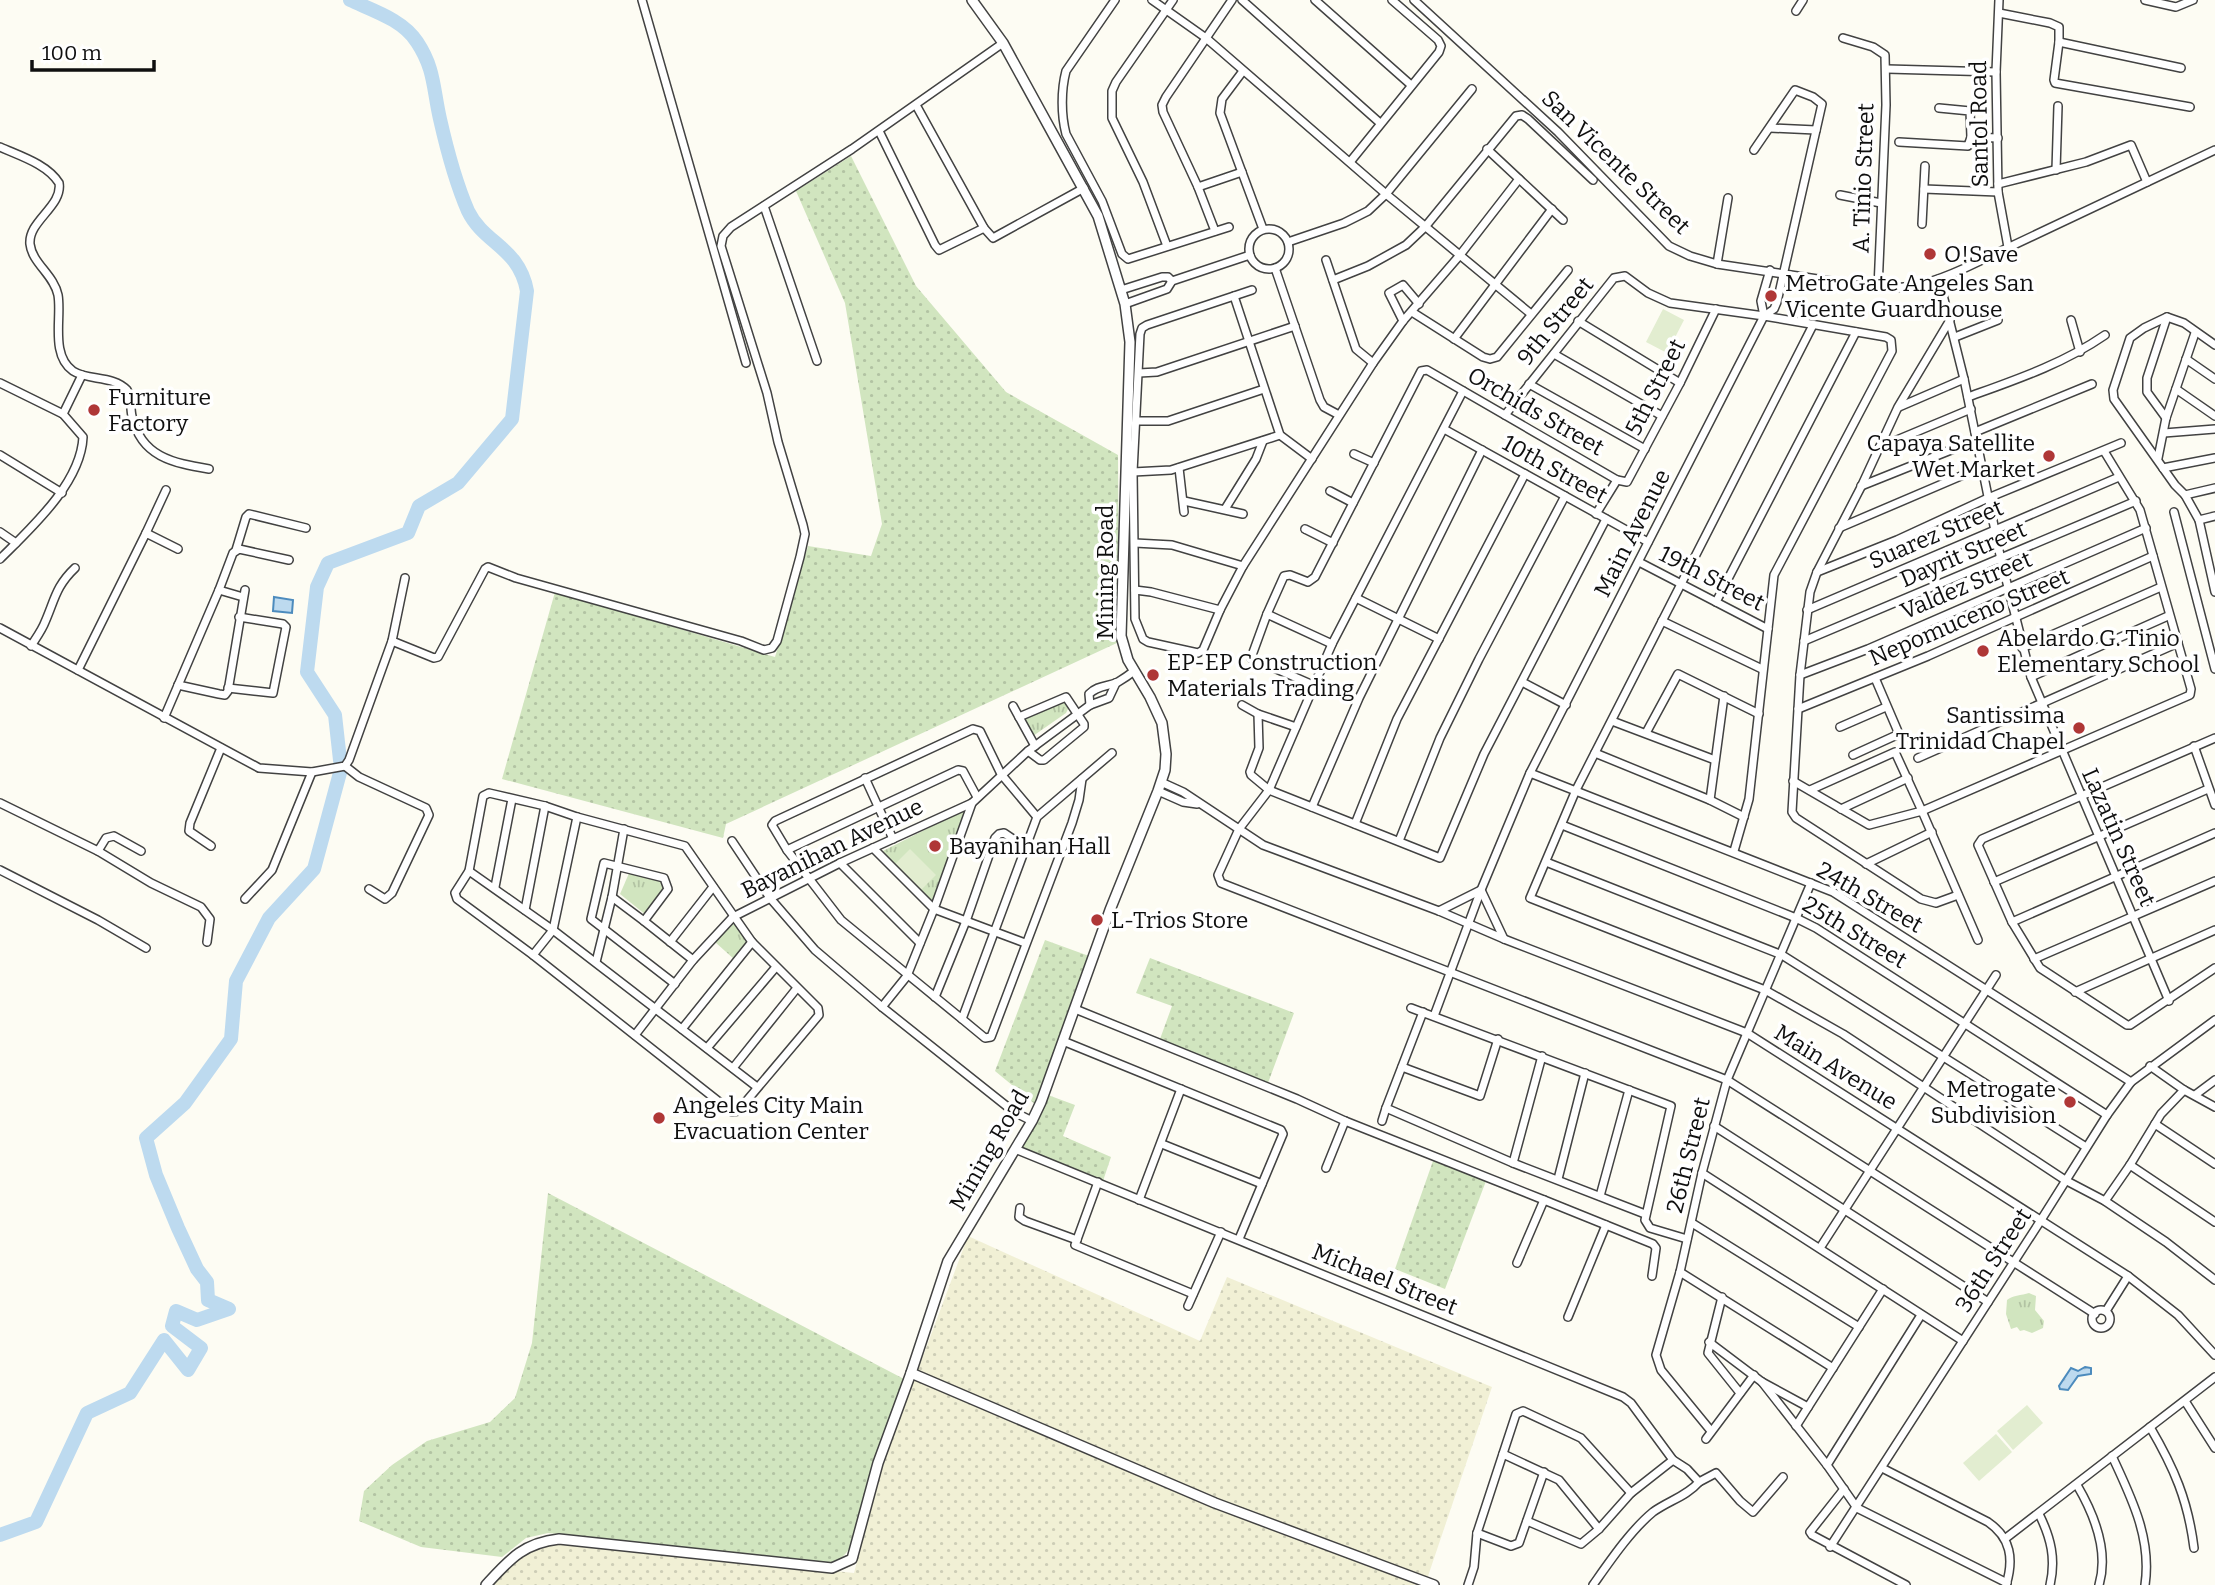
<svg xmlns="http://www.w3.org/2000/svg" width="2215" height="1585" viewBox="0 0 2215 1585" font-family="Bitter,serif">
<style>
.farmland{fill:url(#farmland-dots)}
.grass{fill:url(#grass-dots)}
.park{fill:url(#park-tufts)}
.pitch{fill:#e2edd0}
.water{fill:url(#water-ripples);stroke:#4c8bbd;stroke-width:2}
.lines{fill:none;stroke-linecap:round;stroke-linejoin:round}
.river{stroke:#bddaef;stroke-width:14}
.minor-casing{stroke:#424242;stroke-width:10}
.tertiary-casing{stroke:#424242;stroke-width:12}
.minor{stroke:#fff;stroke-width:7}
.tertiary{stroke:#fff;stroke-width:9}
.poi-dot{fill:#af3737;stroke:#fff;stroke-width:2.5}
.labels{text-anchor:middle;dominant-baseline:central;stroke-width:7;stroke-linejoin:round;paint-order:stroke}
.street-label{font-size:23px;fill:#0f0f0f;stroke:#fff}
.poi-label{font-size:23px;fill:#0f0f0f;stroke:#fff;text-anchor:start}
</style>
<defs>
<pattern id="farmland-dots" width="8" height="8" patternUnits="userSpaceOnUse" patternTransform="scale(1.75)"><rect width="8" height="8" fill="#f1f0d5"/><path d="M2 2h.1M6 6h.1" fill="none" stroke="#cdcdb6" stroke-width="1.8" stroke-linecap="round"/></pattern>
<pattern id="grass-dots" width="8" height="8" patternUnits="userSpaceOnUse" patternTransform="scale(1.75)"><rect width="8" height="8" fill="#d1e5bf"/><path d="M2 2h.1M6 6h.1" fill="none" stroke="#b2c3a3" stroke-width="1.8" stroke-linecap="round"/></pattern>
<pattern id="park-tufts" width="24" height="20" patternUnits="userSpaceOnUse" patternTransform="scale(1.75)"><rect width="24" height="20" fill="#d1e5bf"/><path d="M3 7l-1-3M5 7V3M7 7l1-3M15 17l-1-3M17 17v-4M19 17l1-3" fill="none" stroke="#b2c3a3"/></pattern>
<pattern id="water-ripples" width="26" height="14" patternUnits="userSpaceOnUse" patternTransform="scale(1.75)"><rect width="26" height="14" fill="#bddaef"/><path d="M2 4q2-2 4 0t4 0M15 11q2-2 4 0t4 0" fill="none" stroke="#a1bacc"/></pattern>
</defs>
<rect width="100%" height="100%" fill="#fdfcf3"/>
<path class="farmland" d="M968 1236 1200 1341 1227 1277 1492 1387 1425 1585H491L523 1554 545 1545 574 1544 854 1573 883 1463Z"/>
<g class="grass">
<path d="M851 156 916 286 1006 392 1118 455 1119 642 726 824 723 838 502 779 555 592 775 657 808 546 871 556 882 524 845 303 796 191Z"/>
<path d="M1045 940 1089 956 1036 1105 995 1071Z"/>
<path d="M1150 958 1294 1013 1268 1083 1160 1039 1172 1006 1136 993Z"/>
<path d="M1048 1095 1075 1105 1063 1136 1111 1157 1103 1181 1022 1147Z"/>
<path d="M1433 1161 1486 1181 1445 1289 1395 1269Z"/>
<path d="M548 1193 904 1379 875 1460 853 1541C847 1555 841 1560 827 1563L548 1533 526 1538 502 1557 421 1547 359 1521 364 1491 392 1465 427 1441 490 1422 515 1398 532 1343Z"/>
</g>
<g class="park">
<path d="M1064 698 1069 707 1066 713 1033 736 1024 719Z"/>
<path d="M966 809 932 904 879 853Z"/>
<path d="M630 871 666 883 646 915 620 894Z"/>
<path d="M735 922 750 942 735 960 715 942Z"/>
<path d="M2029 1293 2036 1296 2035 1310 2044 1321 2043 1328 2032 1333 2024 1330 2020 1331 2017 1327 2011 1329 2006 1314 2007 1300C2011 1296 2022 1295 2029 1293Z"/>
</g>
<g class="pitch">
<path d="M1663 309 1684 320 1667 353 1646 342Z"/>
<path d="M910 849 936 875 921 890 895 864Z"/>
<path d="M2027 1405 2043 1423 2013 1450 1997 1431Z"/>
<path d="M1996 1434 2012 1452 1979 1481 1963 1463Z"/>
</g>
<g class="water">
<path d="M274 597 293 600 292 613 273 611Z"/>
<path d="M2085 1367 2091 1368V1374L2078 1376 2068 1390 2060 1389 2059 1386 2071 1368 2078 1371Z"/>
</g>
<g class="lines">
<path class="river" d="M0 1535 36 1522 87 1413 130 1393 164 1340 188 1370 201 1348 172 1326 176 1311 197 1320 229 1309 208 1300 207 1282 197 1269 178 1228 156 1175 146 1138 185 1103 231 1039 236 981 269 918 314 869 341 769 335 715 307 672 317 587 328 563 408 533 419 506 458 483 512 419 527 291C519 247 484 244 468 211 455 181 447 150 440 119 433 89 435 69 417 42 403 20 374 11 350 0"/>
<g class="minor-casing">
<g id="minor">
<path d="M642 0 746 363"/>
<path d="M1115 0 1066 71C1061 90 1061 115 1066 134L1102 201 1122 254 1128 259 1229 227"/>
<path d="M1152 0 1206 38 1386 194 1531 314"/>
<path d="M1242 0 1380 123"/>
<path d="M1315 0 1411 85"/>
<path d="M1414 0 1558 132 1669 246 1690 256 1717 264 1878 288C1913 289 1934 282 1965 268L2215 150"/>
<path d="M1999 0 1996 72 1998 192 2008 247"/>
<path d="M2145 0 2176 7 2193 0"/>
<path d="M1796 11 1803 0"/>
<path d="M1999 13 2050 23 2059 27V42L2054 80 2055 83 2190 107"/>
<path d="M1843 38 1873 47 1885 55 1886 105 1878 288"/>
<path d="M2059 42 2181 68"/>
<path d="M1887 69 1996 72"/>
<path d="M1243 71 1222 99 1220 113 1263 229"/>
<path d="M916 105 984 228 993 238 1084 188"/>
<path d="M1939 108 1970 111 1971 137"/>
<path d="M1770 128 1816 130"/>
<path d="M879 131 935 245 939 250 984 228"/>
<path d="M1899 142 1968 146 1971 137 1998 138"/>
<path d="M0 147C20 156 47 164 59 183 63 206 28 221 30 244 32 263 54 275 58 295 62 317 50 355 73 371 88 381 113 375 127 390 132 397 130 408 132 416 141 457 173 463 209 469"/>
<path d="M1487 149 1563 220"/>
<path d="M1350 162 1439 52 1441 46 1438 40 1392 0"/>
<path d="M2056 170 2058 106"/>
<path d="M1998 184 2086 162 2131 145 2147 182"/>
<path d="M1198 187 1242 172"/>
<path d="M1924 189 1998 192"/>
<path d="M1840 195 1881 203"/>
<path d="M764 206 817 361"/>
<path d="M1922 224 1925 166"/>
<circle cx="1269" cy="249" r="20"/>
<path d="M1215 231 1198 187 1163 112 1162 105 1166 97 1232 0"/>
<path d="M1288 242 1344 223 1368 211 1386 194 1472 89"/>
<path d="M1167 246 1143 182 1112 118V91L1116 82 1173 0"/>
<path d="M1326 260 1356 349 1373 363"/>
<path d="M1717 264 1728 198"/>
<path d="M1275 268 1320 400 1324 407 1339 415"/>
<path d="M1939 279 1964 379 2001 560 2031 677 2169 1001"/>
<path d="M1333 280 1368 266 1406 245 1425 227 1516 116 1522 115 1528 119 1593 180"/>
<path d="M1121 290 1162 277H1168L1172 281"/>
<path d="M1252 290 1147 325 1142 328 1140 334 1133 472 1135 619 1143 639 1148 642 1198 653 1203 650 1220 610 1243 566 1373 363 1403 321 1460 255 1519 179"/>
<path d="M1234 296 1280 435 1312 459"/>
<path d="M1125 304 1167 289 1172 281 1250 255"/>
<path d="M1412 312 1483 357 1490 359 1497 357 1568 270"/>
<path d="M1764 316 1761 301 1770 270"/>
<path d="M1950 320 1898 407 1861 487 1817 572 1810 592 1800 675 1792 812 1796 818 1921 899 1936 903 1958 895"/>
<path d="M2071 320 2080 352"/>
<path d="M1403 321 1389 293 1403 285 1419 304"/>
<path d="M1578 321 1680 383"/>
<path d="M1813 325 1576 790 1530 898 1765 990 1843 1034 2065 1180 2105 1201 2166 1242 2215 1280"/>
<path d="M1955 337 1998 320"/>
<path d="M1454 339 1552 209"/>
<path d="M2215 345 2184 323 2167 317 2144 328 2130 338 2113 390 2114 399 2175 485 2185 495 2215 488"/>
<path d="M1554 354 1662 416"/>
<path d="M2186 359 2215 379"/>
<path d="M1139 373 1157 372 1295 326"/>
<path d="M0 383 63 414 83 437C81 483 31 528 0 559"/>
<path d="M1529 384 1645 449"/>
<path d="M2176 389 2215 416"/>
<path d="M1463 391 1332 644 1269 790 1239 829 1218 875 1221 883 1727 1080 2095 1314"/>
<path d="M1968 397C2015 380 2063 364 2105 335"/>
<path d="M1899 407 1964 379"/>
<path d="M63 414 82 375"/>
<path d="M1505 415 1614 278 1625 276 1648 293 1670 303 1764 316 1886 337 1891 340 1892 351 1774 575 1749 799 1734 851"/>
<path d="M2166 418 2147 392V378L2167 317"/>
<path d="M1137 421H1168L1264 389"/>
<path d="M1444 429 1648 542"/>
<path d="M1975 432 2092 384"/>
<path d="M2164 433 2215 429"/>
<path d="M1880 447 1971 409"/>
<path d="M1354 454 1374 463"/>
<path d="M0 455 62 493"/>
<path d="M2158 458 2166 418 2195 333"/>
<path d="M1179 468 1184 512"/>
<path d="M2163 468 2215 458"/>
<path d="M1133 472 1171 470 1280 435"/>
<path d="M1861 486 1976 440"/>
<path d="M1330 491 1353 503"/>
<path d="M2185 495 2199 520 2215 592"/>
<path d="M1184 501 1243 514"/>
<path d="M1225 509 1256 459 1263 441"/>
<path d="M2174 512 2215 669"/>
<path d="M1596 514 1617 480"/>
<path d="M2199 520 2215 516"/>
<path d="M1839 528 1982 467"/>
<path d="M1305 529 1333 543"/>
<path d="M0 532 16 543"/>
<path d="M146 533 166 490"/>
<path d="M1135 543 1172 545 1243 566"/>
<path d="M236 550 246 517 249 514 306 528"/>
<path d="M1639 562 1768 629"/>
<path d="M1817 572 1897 540 1988 498 2121 443"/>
<path d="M219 590 233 553 239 549 289 560"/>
<path d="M1135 590 1151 592 1220 610"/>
<path d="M1356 598 1439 639"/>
<path d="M1716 602 1856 332"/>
<path d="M1807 610 2119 477"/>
<path d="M1267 614 1284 576 1290 575 1308 582 1315 577 1421 371 1427 370 1617 480 1627 482 1680 383 1716 309"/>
<path d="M1662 621 1762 669"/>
<path d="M0 628 259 768 312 772 345 766 349 760 392 641 405 578"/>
<path d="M392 641 434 658 438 657 485 569 488 567 516 578 741 641 764 650 772 648 777 641 800 557 805 534 803 525 778 442 767 393 721 246 723 236 731 227 852 149 1003 43"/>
<path d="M1804 641 2136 501"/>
<path d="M31 646C36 638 42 630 45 622 55 599 56 586 75 568"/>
<path d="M2022 648 2161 587"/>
<path d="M78 670 146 533 178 549"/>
<path d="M1800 675 1868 649 2146 528"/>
<path d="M2031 677 2168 616"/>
<path d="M1522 682 1566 705"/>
<path d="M178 685 219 694 225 695 228 691 245 590"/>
<path d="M1313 685 1251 658 1267 614 1332 644"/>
<path d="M228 688 273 693 286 627 283 624 239 617"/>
<path d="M1090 705 1089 694C1098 685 1107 687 1118 682 1123 679 1129 675 1134 671"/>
<path d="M1242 705 1258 714"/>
<path d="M1013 706 1019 717"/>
<path d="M1798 709 1928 656 2153 556"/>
<path d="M164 718 219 590 243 597"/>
<path d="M1612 721 1715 760"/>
<path d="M1296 727 1258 714 1259 748 1250 772 1251 775 1269 790 1440 858 1484 754 1606 519"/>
<path d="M1840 727 1886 707"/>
<path d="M1646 733 1678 674 1759 714"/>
<path d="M2215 738 1982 839 1978 845 2012 922 2040 968 2127 1025H2130L2215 968"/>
<path d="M2194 746 2215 805"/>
<path d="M1028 751 1040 760H1044L1084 727V724L1066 697 1019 717 1035 746"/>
<path d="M1595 753 1710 800 1744 817"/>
<path d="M1853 755 1899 734 1875 678"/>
<path d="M1918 758 2178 643"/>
<path d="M345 766 359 777 426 808 429 815 392 893 385 899 369 889"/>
<path d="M1530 773 1833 892 2131 1082"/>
<path d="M865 778 893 839"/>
<path d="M1793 781 1869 825 1922 811 1978 940"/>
<path d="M1161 782 1183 792 1263 845 1439 911 1504 939 1747 1033 2128 1276 2178 1315 2215 1355"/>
<path d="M1810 790 1895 752 1922 811 2190 695 2191 689 2140 510 2104 451"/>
<path d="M1158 791 1183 802 1197 804"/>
<path d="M489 793 545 806 577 817 685 846 752 942 818 1008 819 1015 738 1111 732 1112 533 955 457 899 455 893 469 871 483 796Z"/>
<path d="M1710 800 1724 696"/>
<path d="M0 803 98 851 151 883 201 907 210 919 207 942"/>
<path d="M1312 807 1359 698 1482 450"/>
<path d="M1841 809 1908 778"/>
<path d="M1037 817 962 1019 841 920 787 850 772 825 775 821 973 729 980 731 1001 774 1037 817 1112 753"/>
<path d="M1355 824 1397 719 1525 474"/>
<path d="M1562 825 1796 918 1816 928 2107 1115"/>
<path d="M732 841 770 898 815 950 882 1007 1014 1112 1032 1121"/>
<path d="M1399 841 1440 738 1479 659 1565 496"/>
<path d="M211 846 189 831 190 823 221 748"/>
<path d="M873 848 934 909 1025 943"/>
<path d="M787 850 958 770 963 771 977 797"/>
<path d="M98 851 106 838 114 836 141 851"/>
<path d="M1546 862 1782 955 2086 1147"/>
<path d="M840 863 920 943"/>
<path d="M1866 864 1932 832"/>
<path d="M0 870 98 920 146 948"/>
<path d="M469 871 553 930 757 1087"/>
<path d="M1994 882 2208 789"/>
<path d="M495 887 512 799"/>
<path d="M612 897 644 921"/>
<path d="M245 899 272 870 312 772"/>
<path d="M525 910 545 806"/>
<path d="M1439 911 1481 890 1504 939"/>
<path d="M2012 922 2215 833"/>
<path d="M670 942 713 887"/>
<path d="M533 955 553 930 577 817"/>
<path d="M2034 959 2215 881"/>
<path d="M596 962 612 897 624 829"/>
<path d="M675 984 591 919 604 863 664 878 668 889 644 921 693 960"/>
<path d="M2075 992 2215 930"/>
<path d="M935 997 966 921 995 838 999 834 1004 833 1025 847"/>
<path d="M882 1007 907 976 934 909 972 803 1028 751 1090 705 1109 698 1116 683"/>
<path d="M1411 1008 1671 1106 1645 1220 1650 1228 1687 1239"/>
<path d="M1075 1009 1297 1099 1345 1121 1544 1200 1517 1263"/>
<path d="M1423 1012 1386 1108 1513 1163 1645 1214"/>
<path d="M1434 1016 1481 890 1530 773 1764 316 1774 309 1777 302 1822 104 1813 97 1795 90 1754 150"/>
<path d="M962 1019 985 1038 991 1037 1072 823 1079 800 1082 779"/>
<path d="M682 1029 752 942"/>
<path d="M635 1035 693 960 733 917 840 863 972 803"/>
<path d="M1063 1041 1281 1130 1283 1134 1239 1239"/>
<path d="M707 1048 776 967"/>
<path d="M2150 1066 2184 1090 2215 1107"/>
<path d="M1402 1067 1480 1096 1498 1039"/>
<path d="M733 1068 797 988"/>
<path d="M2195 1095 2215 1080"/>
<path d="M1382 1121 1386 1108"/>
<path d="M2155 1124 2215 1164"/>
<path d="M1714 1126 1988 1302"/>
<path d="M1162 1144 1262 1184"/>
<path d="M1015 1149 1623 1397 1631 1403 1673 1460 1687 1469 1699 1482C1687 1496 1668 1501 1653 1512 1631 1530 1610 1561 1593 1585"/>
<path d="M1513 1163 1542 1056"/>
<path d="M2130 1165 2215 1222"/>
<path d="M1326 1168 1345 1121"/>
<path d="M1702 1173 1963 1341"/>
<path d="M1558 1179 1585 1073"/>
<path d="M1098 1182 1075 1245 1193 1294"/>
<path d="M1600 1196 1629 1090"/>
<path d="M1139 1200 1181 1089"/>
<path d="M1544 1200 1653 1244 1656 1248 1652 1276"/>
<path d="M2105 1201 2130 1165 2161 1114 2184 1090"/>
<path d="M1020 1208 1019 1217 1025 1221 1077 1240"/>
<path d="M1692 1223 1859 1327"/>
<path d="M1820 1248 1996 975"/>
<path d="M1680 1272 1833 1368"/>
<path d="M1722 1297 1708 1353 1740 1393"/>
<path d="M1188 1306 1221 1232"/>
<circle cx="2101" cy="1319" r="9"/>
<path d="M2106 1311 2128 1276"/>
<path d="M1568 1317 1606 1225"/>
<path d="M1709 1342 1762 1382 1808 1407"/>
<path d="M1762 1382 1827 1465 1857 1508 2007 1583"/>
<path d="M2185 1401 2215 1448"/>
<path d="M1796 1426 1883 1289"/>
<path d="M2150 1427C2174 1468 2188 1500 2194 1548"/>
<path d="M1711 1431 1661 1370 1656 1355 1680 1272 1702 1173 1727 1080 1811 883"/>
<path d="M1706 1439 1754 1375"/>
<path d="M1503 1454 1559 1480 1599 1529"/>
<path d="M2112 1456C2131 1497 2152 1538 2145 1585"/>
<path d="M1827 1465 1921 1315"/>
<path d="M1882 1468 1988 1522C2011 1538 2014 1559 2006 1585"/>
<path d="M1699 1482 1716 1473 1740 1501 1753 1512 1783 1477"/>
<path d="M2077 1485C2094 1514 2109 1551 2099 1585"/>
<path d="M1844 1489 1810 1532 1812 1535 1906 1585"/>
<path d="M2039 1514C2051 1538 2056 1559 2050 1585"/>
<path d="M1527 1521 1581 1544 1599 1529 1631 1493 1673 1460"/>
<path d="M1477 1533 1511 1546 1519 1543 1544 1472"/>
<path d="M2006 1538 2215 1377"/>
<path d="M1830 1547 2041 1220 2107 1115 2131 1082 2215 1020"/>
<path d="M1468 1585 1474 1567 1477 1533 1516 1414 1523 1411 1581 1438 1631 1493"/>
</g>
</g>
<g class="tertiary-casing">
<g id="tertiary">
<path d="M911 1373 1215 1503 1434 1585"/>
<path d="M486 1585C509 1560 523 1543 559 1539L832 1568 852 1559 878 1463 911 1373 948 1261 1032 1121 1041 1102 1110 910 1158 791 1165 770 1166 754 1162 723 1150 697 1128 660 1121 636 1130 342 1125 304 1098 216 1003 43 972 0"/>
</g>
</g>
<use href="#minor" class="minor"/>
<use href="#tertiary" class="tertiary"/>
</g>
<g class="poi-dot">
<circle cx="1930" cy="254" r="7"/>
<circle cx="1771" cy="296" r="7"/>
<circle cx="94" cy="410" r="7"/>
<circle cx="2049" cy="456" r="7"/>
<circle cx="1983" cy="651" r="7"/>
<circle cx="1153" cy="675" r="7"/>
<circle cx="2079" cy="728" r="7"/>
<circle cx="935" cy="846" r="7"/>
<circle cx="1097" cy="920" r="7"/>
<circle cx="2070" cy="1102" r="7"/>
<circle cx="659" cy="1118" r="7"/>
</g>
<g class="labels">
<g class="street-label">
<text transform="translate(1979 124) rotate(-91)">Santol Road</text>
<text transform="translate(1616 162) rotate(44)">San Vicente Street</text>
<text transform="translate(1863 178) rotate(-88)">A. Tinio Street</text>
<text transform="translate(1555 321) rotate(-51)">9th Street</text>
<text transform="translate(1655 387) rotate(-63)">5th Street</text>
<text transform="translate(1536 411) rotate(30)">Orchids Street</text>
<text transform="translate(1555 469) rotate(29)">10th Street</text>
<text transform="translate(1632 533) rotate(-63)">Main Avenue</text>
<text transform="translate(1936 534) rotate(-23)">Suarez Street</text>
<text transform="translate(1963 554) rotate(-23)">Dayrit Street</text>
<text transform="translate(1105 572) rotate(-90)">Mining Road</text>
<text transform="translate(1712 578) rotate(27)">19th Street</text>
<text transform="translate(1966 585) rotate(-23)">Valdez Street</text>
<text transform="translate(1969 617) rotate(-23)">Nepomuceno Street</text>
<text transform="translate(2119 837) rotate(66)">Lazatin Street</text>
<text transform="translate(832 848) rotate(-26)">Bayanihan Avenue</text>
<text transform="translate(1870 897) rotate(30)">24th Street</text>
<text transform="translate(1855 932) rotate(31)">25th Street</text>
<text transform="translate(1836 1067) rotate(32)">Main Avenue</text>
<text transform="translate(989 1150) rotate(-60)">Mining Road</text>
<text transform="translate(1688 1155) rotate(-76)">26th Street</text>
<text transform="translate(1993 1260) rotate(-57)">36th Street</text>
<text transform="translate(1385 1279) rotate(22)">Michael Street</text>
</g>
<g class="poi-label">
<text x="1944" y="254">O!Save</text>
<text x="1785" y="283">MetroGate Angeles San<tspan x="1785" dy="26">Vicente Guardhouse</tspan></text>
<text x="108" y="397">Furniture<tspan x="108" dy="26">Factory</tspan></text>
<text x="2035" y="443" text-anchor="end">Capaya Satellite<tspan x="2035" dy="26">Wet Market</tspan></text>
<text x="1997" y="638">Abelardo G. Tinio<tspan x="1997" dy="26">Elementary School</tspan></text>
<text x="1167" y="662">EP-EP Construction<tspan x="1167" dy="26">Materials Trading</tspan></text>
<text x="2065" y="715" text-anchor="end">Santissima<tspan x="2065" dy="26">Trinidad Chapel</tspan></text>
<text x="949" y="846">Bayanihan Hall</text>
<text x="1111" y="920">L-Trios Store</text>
<text x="2056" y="1089" text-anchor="end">Metrogate<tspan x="2056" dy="26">Subdivision</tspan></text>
<text x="673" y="1105">Angeles City Main<tspan x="673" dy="26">Evacuation Center</tspan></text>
</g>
</g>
<path d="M32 60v10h122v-10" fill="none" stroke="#0f0f0f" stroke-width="3.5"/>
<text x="42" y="60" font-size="21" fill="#0f0f0f" stroke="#ffffff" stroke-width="5" paint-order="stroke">100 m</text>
</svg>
